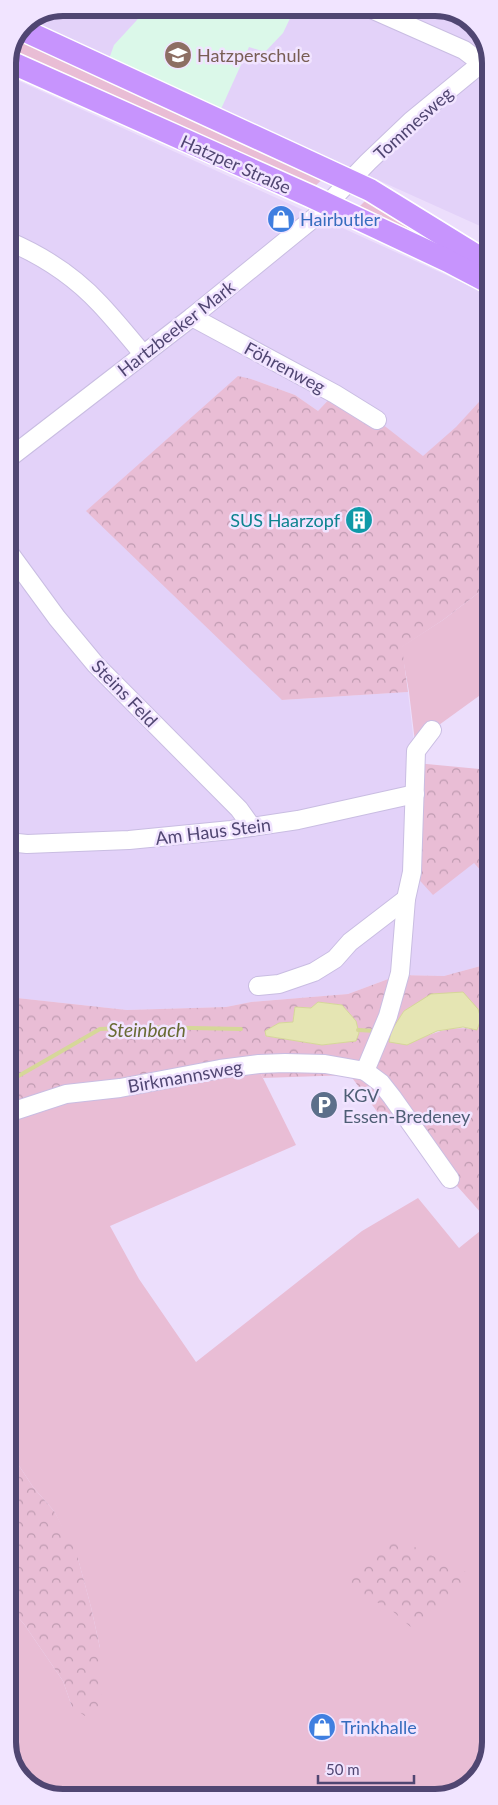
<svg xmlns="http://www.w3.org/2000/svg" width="498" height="1805" viewBox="0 0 498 1805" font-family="Lato,sans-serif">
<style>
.residential{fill:#e3d2f9}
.education{fill:#dbf8e9}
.green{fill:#e9bdd5}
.forest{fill:url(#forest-crowns);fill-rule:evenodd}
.water{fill:#e5e5b3;stroke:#d6d799}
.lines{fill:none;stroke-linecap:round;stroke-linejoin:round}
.stream{stroke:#d6d799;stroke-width:4}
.minor-casing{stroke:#c9bde2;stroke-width:20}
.major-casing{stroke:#fff;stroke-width:25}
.minor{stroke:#fff;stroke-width:18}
.major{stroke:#c794fd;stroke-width:22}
.labels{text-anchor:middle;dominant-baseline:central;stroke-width:5;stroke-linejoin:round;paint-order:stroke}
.education-label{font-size:18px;fill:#785e54;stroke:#f1e4ff;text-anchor:start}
.street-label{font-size:18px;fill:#504672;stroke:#f1e4ff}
.shop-label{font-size:18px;fill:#366cbe;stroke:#f1e4ff;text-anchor:start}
.culture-label{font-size:18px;fill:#0d838f;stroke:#f1e4ff;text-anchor:end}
.service-label{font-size:18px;fill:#4e5e75;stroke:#f1e4ff;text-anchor:start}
.water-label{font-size:19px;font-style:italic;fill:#696b35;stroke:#f1e4ff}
.rim{fill:none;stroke:#504672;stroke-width:6}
</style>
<defs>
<pattern id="forest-crowns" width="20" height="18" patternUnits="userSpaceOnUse" patternTransform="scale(1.25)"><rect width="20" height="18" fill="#e9bdd5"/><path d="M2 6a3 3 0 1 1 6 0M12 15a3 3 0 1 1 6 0" fill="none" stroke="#bf9bb1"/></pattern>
</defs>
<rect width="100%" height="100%" fill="#ecdefc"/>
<g class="residential">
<path d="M63 8H442L472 21 489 52V230L27 22Z"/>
<path d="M8 76 490 295V512L376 420 333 395 318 411 295 395 251 379 282 700 408 692 415 751 474 863 490 881V960L488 964 444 976 399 975 348 994 251 1002 226 1007 127 1010 8 997Z"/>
</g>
<path class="education" d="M148 8H295L283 33 265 52 249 47 221 109 109 59 114 45Z"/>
<g class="green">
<path d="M19 36 326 176 313 188 11 54Z"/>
<path d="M367 199 490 269 357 209Z"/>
<path d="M490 584V688L432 730 416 750 409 692 401 647 443 620Z"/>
<path d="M257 1066 296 1145 110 1226 139 1279 196 1362 362 1231 418 1198 459 1248 490 1223V1742L479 1776 446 1796 56 1797 26 1784 9 1753V1607L24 1624 63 1681 72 1707 100 1648 91 1607 78 1559 54 1511 33 1487 8 1449V1114L17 1110Z"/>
</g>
<g class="forest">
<path d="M238 376 251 379 295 395 318 411 333 395 377 420 423 456 456 427 490 390V584L443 620 402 647 408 692 282 700 86 511Z"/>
<path d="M416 763 490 770V881L474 863 433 895 412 872Z"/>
<path d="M490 960V1223L392 1113 381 1117 350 1075 263 1078 257 1066 8 1113V997L127 1010 226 1007 251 1002 348 994 399 975 444 976 488 964ZM318 1002 342 1005 356 1021 355 1041 322 1045 266 1036 265 1031 279 1023 293 1022 295 1007 311 1008ZM404 1011 477 1030C450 1024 431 1034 407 1044L391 1031Z"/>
<path d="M8 1449 33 1487 54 1511 76 1551 91 1607 100 1648 102 1693 97 1708 85 1716 72 1707 63 1681 24 1624 9 1607Z"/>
<path d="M394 1537 470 1574 413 1629 389 1608 340 1585Z"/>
</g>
<g class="water">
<path d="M463 992 478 1009 481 1019 477 1030 463 1027 437 1031 407 1045 389 1042 391 1031 404 1011 431 994Z"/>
<path d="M318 1002 342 1005 356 1021 359 1033 356 1041 322 1045 266 1036 265 1031 279 1023 293 1022 295 1007 311 1008Z"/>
</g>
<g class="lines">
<g class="stream">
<path d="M358 1030 376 1031"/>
<path d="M8 1082 100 1029 145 1027 241 1029"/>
<path d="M8 1491 16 1506"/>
</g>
<g class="minor-casing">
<g id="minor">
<path d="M369 8 464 50 481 63"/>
<path d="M8 241C41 255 75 277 100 304 115 320 129 337 143 354"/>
<path d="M192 317 335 394 377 420"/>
<path d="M8 459 192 317 315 217 368 162 411 121 489 57"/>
<path d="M8 551 57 618 96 665 239 809 252 827"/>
<path d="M8 842 27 844 129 840 231 830 298 820 415 794"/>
<path d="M258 986 279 984 314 972 335 959 350 942 406 899"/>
<path d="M365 1071 381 1083 392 1097 450 1179"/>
<path d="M8 1113 66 1094 120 1088 220 1069 259 1064 285 1063 325 1064 365 1071 388 1016 400 973 406 899 412 872 416 751 432 730"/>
</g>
</g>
<g class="major-casing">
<g id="major">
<path d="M21 29 370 190 490 264"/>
<path d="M8 61 310 196 448 261 490 283"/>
</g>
</g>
<use href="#minor" class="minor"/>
<use href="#major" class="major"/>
</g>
<defs>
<g id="school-disc" transform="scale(1.4375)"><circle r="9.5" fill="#8d6e63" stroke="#f1e4ff"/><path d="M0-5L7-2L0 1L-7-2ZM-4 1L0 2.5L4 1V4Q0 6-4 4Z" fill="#fff"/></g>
<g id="shop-disc" transform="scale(1.4375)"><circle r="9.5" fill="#3f7fe0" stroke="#f1e4ff"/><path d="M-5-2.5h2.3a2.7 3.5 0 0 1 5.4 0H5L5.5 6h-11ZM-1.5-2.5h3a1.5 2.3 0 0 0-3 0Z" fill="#fff"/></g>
<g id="building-disc" transform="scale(1.4375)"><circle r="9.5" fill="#0f9aa8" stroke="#f1e4ff"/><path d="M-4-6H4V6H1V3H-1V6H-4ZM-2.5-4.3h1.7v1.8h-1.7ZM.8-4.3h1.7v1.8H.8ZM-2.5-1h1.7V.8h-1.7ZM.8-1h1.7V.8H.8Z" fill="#fff"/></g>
<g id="parking-disc" transform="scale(1.4375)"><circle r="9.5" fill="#5c6f8a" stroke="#f1e4ff"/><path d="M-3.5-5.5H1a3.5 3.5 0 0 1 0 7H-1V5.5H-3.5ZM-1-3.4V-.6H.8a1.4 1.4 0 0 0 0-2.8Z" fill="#fff"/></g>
</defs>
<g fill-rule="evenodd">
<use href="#school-disc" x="178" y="55"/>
<use href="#shop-disc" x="281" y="219"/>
<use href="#building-disc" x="359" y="520"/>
<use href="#parking-disc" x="324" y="1105"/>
<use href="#shop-disc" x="322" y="1727"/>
</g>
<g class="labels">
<g class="education-label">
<text x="197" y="55">Hatzperschule</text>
</g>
<g class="street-label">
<text transform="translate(413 123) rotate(-42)">Tommesweg</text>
<text transform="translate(236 164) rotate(24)">Hatzper Straße</text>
<text transform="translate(176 328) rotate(-38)">Hartzbeeker Mark</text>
<text transform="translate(285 367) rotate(28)">Föhrenweg</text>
<text transform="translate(125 693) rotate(46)">Steins Feld</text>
<text transform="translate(213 831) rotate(-7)">Am Haus Stein</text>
<text transform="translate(185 1076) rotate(-10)">Birkmannsweg</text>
</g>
<g class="shop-label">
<text x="300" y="219">Hairbutler</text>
<text x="341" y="1727">Trinkhalle</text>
</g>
<g class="culture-label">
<text x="340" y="520">SUS Haarzopf</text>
</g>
<g class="service-label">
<text x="343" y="1095">KGV<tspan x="343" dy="21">Essen-Bredeney</tspan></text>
</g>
<g class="water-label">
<text x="147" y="1029">Steinbach</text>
</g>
</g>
<path d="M0 0H498V1805H0ZM63 16H435A47 47 0 0 1 482 63V1742A47 47 0 0 1 435 1789H63A47 47 0 0 1 16 1742V63A47 47 0 0 1 63 16Z" fill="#f1e4ff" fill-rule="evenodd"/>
<path class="rim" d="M63 16H435A47 47 0 0 1 482 63V1742A47 47 0 0 1 435 1789H63A47 47 0 0 1 16 1742V63A47 47 0 0 1 63 16Z"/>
<path d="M318 1775v8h96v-8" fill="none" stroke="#504672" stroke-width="2.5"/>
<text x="326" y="1775" font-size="15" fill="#504672" stroke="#f1e4ff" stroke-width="4" paint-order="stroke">50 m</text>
</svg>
